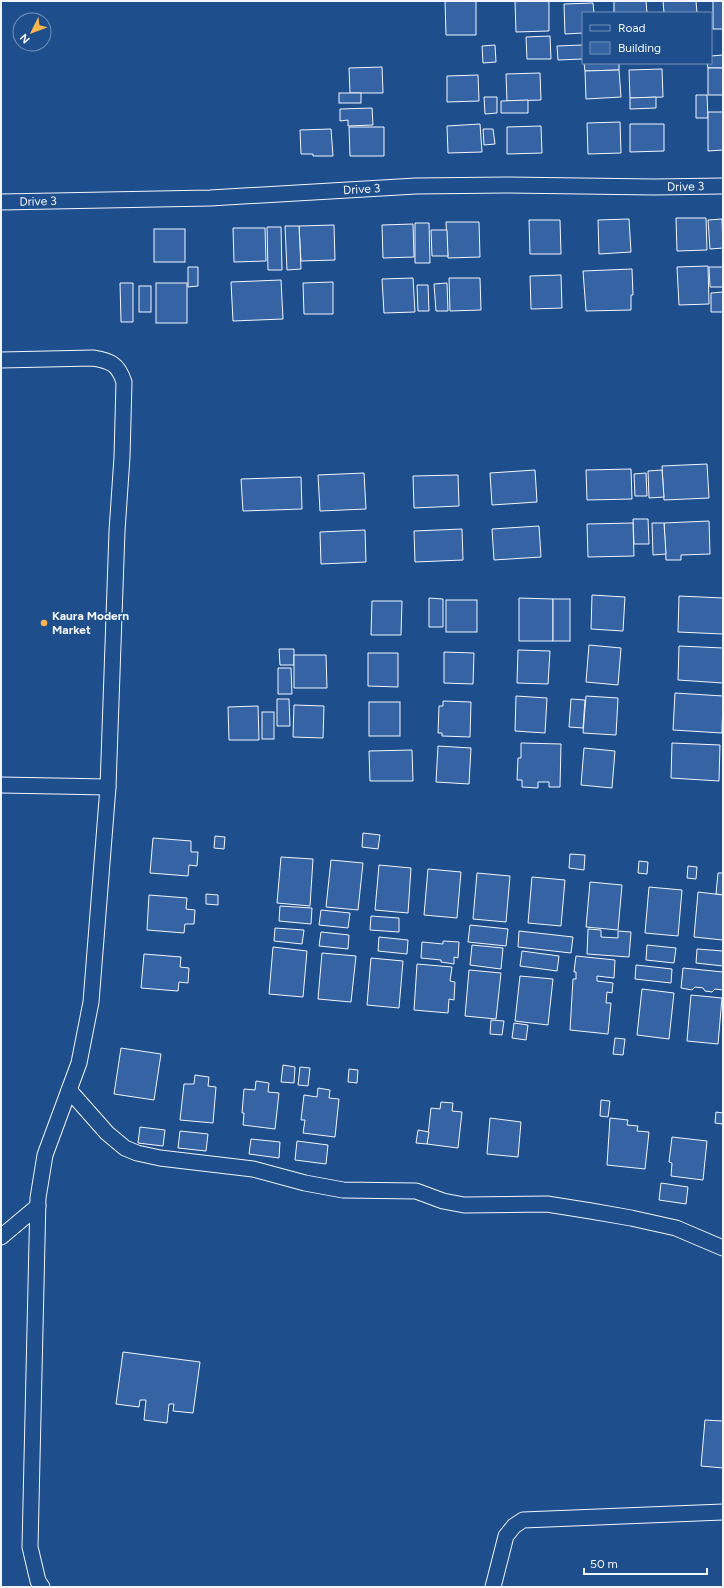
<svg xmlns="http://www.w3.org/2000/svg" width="724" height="1588" viewBox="0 0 724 1588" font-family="Figtree,sans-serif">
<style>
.building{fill:#3563a3;stroke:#f2f6ff}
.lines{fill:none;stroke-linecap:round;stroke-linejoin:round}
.street-casing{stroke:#f2f6ff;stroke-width:17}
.street{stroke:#1f4e8c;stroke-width:15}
.poi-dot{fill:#ffb74d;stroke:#1f4e8c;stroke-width:1.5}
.labels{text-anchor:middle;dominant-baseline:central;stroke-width:3;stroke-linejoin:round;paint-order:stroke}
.street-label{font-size:12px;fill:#f2f6ff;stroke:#1f4e8c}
.poi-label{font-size:12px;font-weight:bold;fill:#f2f6ff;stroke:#1f4e8c;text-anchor:start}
</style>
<rect width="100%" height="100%" fill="#1f4e8c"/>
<g class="building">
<path d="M445 1H476V35H446Z"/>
<path d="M515 1H549V31L516 32Z"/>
<path d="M614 1H646L647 13H614Z"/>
<path d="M663 1H696L697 13H664Z"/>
<rect x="713" y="1" width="10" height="28"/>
<path d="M593 3 594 13H583V33L565 34 564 4Z"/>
<path d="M550 36 551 59H527L526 37Z"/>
<path d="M495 45 496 62 483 63 482 46Z"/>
<path d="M583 45V59L558 60 557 46Z"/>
<path d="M723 55V68H708L707 63H711V56Z"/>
<path d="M584 63H619V70L585 71Z"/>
<path d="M382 67 383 93H350L349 68Z"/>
<rect x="708" y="68" width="15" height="27"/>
<path d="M662 69 663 97 630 98 629 70Z"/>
<path d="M619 70 621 97 586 99 585 71Z"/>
<path d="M540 73 541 100 507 101 506 74Z"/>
<path d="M478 75 479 101 447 102V76Z"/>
<rect x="339" y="93" width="22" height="10"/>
<path d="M696 95H707L708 118H696Z"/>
<path d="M484 97H497V113L485 114Z"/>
<path d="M656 97V108L630 109V98Z"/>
<path d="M528 100V113H501V101Z"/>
<path d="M372 108 373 125 348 126V120L340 121V109Z"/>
<path d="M708 112H723V150L708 151Z"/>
<path d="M620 122 621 153 588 154 587 123Z"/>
<path d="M480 124 482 152 448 153 447 126Z"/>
<path d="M630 124H664V151L630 152Z"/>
<path d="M541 126 542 153 507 154V127Z"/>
<path d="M349 127H384V156H350Z"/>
<path d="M331 129 333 156H313V154H301L300 130Z"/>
<path d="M483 129H493L495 144 484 145Z"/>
<path d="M676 218H706L707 250 677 251Z"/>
<path d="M629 219 631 252 599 254 598 220Z"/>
<path d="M722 219 723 248 710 249 708 220Z"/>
<path d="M529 220H560L561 254H530Z"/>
<path d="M446 222H479L480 257 448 258Z"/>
<path d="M415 223H429L430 263H415Z"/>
<path d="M413 224 414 257 383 258 382 225Z"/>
<path d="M334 225 335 260 301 261 299 226Z"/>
<path d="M285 226H299L301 269 287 270Z"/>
<path d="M267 227H281L282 270H268Z"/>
<path d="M233 228H265L266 261 234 262Z"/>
<rect x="154" y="229" width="31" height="33"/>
<path d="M431 230H447L448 256H432Z"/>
<path d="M708 266 709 304 679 305 677 267Z"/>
<path d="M188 267H198V286L188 287Z"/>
<path d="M709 267H723V287H710Z"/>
<path d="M632 269 633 295H631V310L586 311 583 271Z"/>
<path d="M561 275 562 308 531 309 530 276Z"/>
<path d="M413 278 415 312 384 313 382 279Z"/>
<path d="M449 278H480L481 310 450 311Z"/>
<path d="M281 280 283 319 233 321 231 282Z"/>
<path d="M333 282V314H304L303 283Z"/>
<path d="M120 283H133V322H121Z"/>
<rect x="156" y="283" width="31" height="40"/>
<path d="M447 283 448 311H436L434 284Z"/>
<path d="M417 285H428L429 311H418Z"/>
<rect x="139" y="286" width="12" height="26"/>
<path d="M723 292V312H711V293Z"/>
<path d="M707 464 709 498 664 500 662 466Z"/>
<path d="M631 469 632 499 587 500 586 470Z"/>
<path d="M535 470 537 502 492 505 490 473Z"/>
<path d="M662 470 664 497 649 498 648 471Z"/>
<path d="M364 473 366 509 320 511 318 475Z"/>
<path d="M646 473 647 496H635L634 474Z"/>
<path d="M458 475 459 506 414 508 413 476Z"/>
<path d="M301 477 302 509 243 511 241 479Z"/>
<path d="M633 519H648L649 544H634Z"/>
<path d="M709 521 710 554 681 555V560H666L664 523Z"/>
<path d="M633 523 634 556 588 557 587 524Z"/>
<path d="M652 523H664L666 554 653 555Z"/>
<path d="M539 526 541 557 494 560 492 529Z"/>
<path d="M462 529 463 560 415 562 414 531Z"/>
<path d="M365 530 366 562 321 564 320 532Z"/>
<path d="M592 595 625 597 623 631 591 629Z"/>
<path d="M679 596 723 598V634L678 632Z"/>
<path d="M429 598 443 599V627H429Z"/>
<path d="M519 598 553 599V641H519Z"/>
<rect x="553" y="599" width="17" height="42"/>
<rect x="446" y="600" width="31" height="32"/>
<path d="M372 601H402L401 635H371Z"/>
<path d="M589 645 621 648 618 685 586 682Z"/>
<path d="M679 646 723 648V683L678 680Z"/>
<path d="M279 649H294V665H280Z"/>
<path d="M518 650 550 651 548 684 517 683Z"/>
<path d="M444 652 474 653 473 684 444 683Z"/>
<path d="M368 653H398V687L368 686Z"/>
<path d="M294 655H326L327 688H294Z"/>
<path d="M278 668H291L292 694H278Z"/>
<path d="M675 693 723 696 722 733 673 730Z"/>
<path d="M516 696 547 698 545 733 515 731Z"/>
<path d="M586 696 618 698 616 735 583 733Z"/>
<path d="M277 699H289L290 726H277Z"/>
<path d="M571 699 585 700 583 728 569 727Z"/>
<path d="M443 701 471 702 470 737 442 736V733H438L439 706H443Z"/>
<rect x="369" y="702" width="31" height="34"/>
<path d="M294 705 324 706 323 738 293 737Z"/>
<path d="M258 706 259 740H229L228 707Z"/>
<rect x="262" y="712" width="12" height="27"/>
<path d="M521 743 561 744 560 787H549V782H538V788L522 787V780H517L518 758H521Z"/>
<path d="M672 743 720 745 719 781 671 778Z"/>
<path d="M438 746 471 748 469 784 436 782Z"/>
<path d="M584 748 615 751 612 788 581 785Z"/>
<path d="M412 750 413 781H370L369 751Z"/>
<path d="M363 833 380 835 378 849 362 847Z"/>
<path d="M215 836 225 837 224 849 214 848Z"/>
<path d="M153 838 191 841V852H198L197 866 189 865 188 876 150 873Z"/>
<path d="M570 854 585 855 584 870 569 868Z"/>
<path d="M281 857 313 859 310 906 277 903Z"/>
<path d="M331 860 363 863 358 910 326 907Z"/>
<path d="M639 861 648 862 647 874 638 873Z"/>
<path d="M379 865 411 868 408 913 375 910Z"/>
<path d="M688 866 697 867 696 879 687 878Z"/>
<path d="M428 869 461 872 457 918 424 915Z"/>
<path d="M477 873 510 876 506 922 473 919Z"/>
<path d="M718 873H723V895L716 894Z"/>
<path d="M532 877 565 880 561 926 528 923Z"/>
<path d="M590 882 622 885 618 930 586 927Z"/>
<path d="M649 887 682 890 678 936 645 933Z"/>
<path d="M698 892 723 895V940L694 937Z"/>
<path d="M206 894 218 895V905L206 904Z"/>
<path d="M149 895 187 898 186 909 195 910 194 924H185L184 933 147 930Z"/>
<path d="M280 906 312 908 311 924 279 921Z"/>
<path d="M321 910 350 913 348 928 319 925Z"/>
<path d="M371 916 399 918V932L370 930Z"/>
<path d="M470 925 508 929 506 946 468 942Z"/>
<path d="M275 928 304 930 302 944 274 941Z"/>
<path d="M588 929 601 930V937L618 938V931L631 932 629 957 587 954Z"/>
<path d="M519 931 573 937 571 953 518 947Z"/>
<path d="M321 932 349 935 348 949 319 946Z"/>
<path d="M379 937 408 940 407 954 378 951Z"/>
<path d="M443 941 459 942 458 958 454 957V964L441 962V960L421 958 422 942 443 944Z"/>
<path d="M472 945 503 948 501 969 470 965Z"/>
<path d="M647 945 676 948 674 963 646 960Z"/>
<path d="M273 947 307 951 303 997 269 994Z"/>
<path d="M697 949 723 951V966L696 963Z"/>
<path d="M522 951 559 956 557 971 520 966Z"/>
<path d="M322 953 356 956 351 1002 318 999Z"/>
<path d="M144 954 181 957 180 967 189 968 188 983 179 982 178 991 141 988Z"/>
<path d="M576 956 615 960 614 978 597 976V981L613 983 612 993 607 992 606 1003H611L608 1034 570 1030 573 979H576V972H574Z"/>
<path d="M371 958 403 961 399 1008 367 1005Z"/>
<path d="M417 964 452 967 450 981 455 982 454 1000 449 999 448 1013 414 1010Z"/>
<path d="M636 965 672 969 671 983 635 979Z"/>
<path d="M683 968 723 972V990L715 989 712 992 705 991 703 988 695 987 692 990 681 988Z"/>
<path d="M469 970 501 973 496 1019 465 1016Z"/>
<path d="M520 976 553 979 548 1025 515 1021Z"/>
<path d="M642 989 674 993 669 1039 637 1035Z"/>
<path d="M691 995 722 998 718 1044 687 1041Z"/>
<path d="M491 1020 504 1021 502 1035 490 1034Z"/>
<path d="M514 1023 528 1025 526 1040 512 1038Z"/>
<path d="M615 1038 625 1039 623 1055 613 1054Z"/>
<path d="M121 1048 161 1054 154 1100 114 1094Z"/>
<path d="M283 1065 295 1067 294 1083 281 1082Z"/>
<path d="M300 1067 310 1068 308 1086 298 1085Z"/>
<path d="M349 1069 358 1070 357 1083 348 1082Z"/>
<path d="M195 1075 209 1077 208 1086 216 1087 213 1123 180 1120 184 1084H194Z"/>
<path d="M256 1081 269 1083 268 1092 279 1093 275 1129 243 1125 244 1113H242L244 1089 255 1090Z"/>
<path d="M318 1088 330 1090 329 1098 339 1099 335 1137 303 1133 305 1120H301L304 1095 317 1097Z"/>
<path d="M601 1100 610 1101 608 1117 600 1116Z"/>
<path d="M441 1102 453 1103 452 1111 462 1112 458 1148 427 1144 431 1108 440 1109Z"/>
<path d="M716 1112 723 1113V1124L715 1123Z"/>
<path d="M490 1118 521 1122 518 1157 487 1154Z"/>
<path d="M610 1118 628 1120 627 1125 638 1126 637 1131 649 1132 645 1169 607 1165Z"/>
<path d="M140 1127 165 1130 163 1146 138 1143Z"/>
<path d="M418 1130 429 1132 427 1144 416 1143Z"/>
<path d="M180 1131 208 1134 206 1151 178 1148Z"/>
<path d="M672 1137 707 1141 703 1180 671 1176 672 1163 669 1162Z"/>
<path d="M251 1139 280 1142 279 1158 249 1154Z"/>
<path d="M297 1141 328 1145 326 1164 295 1160Z"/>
<path d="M661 1183 688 1187 686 1204 659 1200Z"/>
<path d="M123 1352 200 1362 193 1413 173 1411 174 1404H169L167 1423 144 1420 146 1400H140L139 1407 116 1404Z"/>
<path d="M705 1420 723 1421V1468L701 1466Z"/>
</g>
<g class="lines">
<g class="street-casing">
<g id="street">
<path id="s1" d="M1 202 210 198 416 186 507 185 654 187 723 186"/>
<path d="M1 360 93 358C111 361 118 364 124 382L122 457 117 531 108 787 91 1002 79 1063 45 1155 38 1198 30 1547 38 1581 42 1587"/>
<path d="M1 785 108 787"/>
<path d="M69 1090 107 1133 125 1148 137 1153 160 1158 253 1169 305 1183 343 1190 416 1191 443 1201 464 1205 547 1204 591 1211 631 1218 676 1228 723 1248"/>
<path d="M1 1237 38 1206"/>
<path d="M493 1587 506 1536 514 1526 523 1520 723 1512"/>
</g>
</g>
<use href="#street" class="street"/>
</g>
<circle class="poi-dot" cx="44" cy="623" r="4"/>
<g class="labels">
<g class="street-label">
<text stroke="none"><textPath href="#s1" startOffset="685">Drive 3</textPath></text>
<text stroke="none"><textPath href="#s1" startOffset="361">Drive 3</textPath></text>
<text stroke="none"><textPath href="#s1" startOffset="37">Drive 3</textPath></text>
</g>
<g class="poi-label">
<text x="52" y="616">Kaura Modern<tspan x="52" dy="14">Market</tspan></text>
</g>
</g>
<rect width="724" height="1588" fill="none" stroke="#f2f6ff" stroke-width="4"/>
<rect x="582" y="12" width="130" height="52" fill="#1f4e8c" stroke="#7391ba"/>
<rect x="590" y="25" width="20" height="6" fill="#1f4e8c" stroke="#7391ba"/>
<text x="618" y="32" font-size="12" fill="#f2f6ff">Road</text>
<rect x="590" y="42" width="20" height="12" fill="#3563a3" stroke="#7391ba"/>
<text x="618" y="52" font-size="12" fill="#f2f6ff">Building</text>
<g transform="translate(32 32) rotate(228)"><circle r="19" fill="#1f4e8c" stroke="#7391ba"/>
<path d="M0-3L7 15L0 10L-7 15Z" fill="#ffb74d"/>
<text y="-6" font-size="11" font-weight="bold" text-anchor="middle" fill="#f2f6ff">N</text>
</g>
<path d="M584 1568v6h123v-6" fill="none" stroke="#f2f6ff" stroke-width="2"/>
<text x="590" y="1568" font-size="12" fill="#f2f6ff" stroke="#1f4e8c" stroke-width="3" paint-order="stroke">50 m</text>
</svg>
